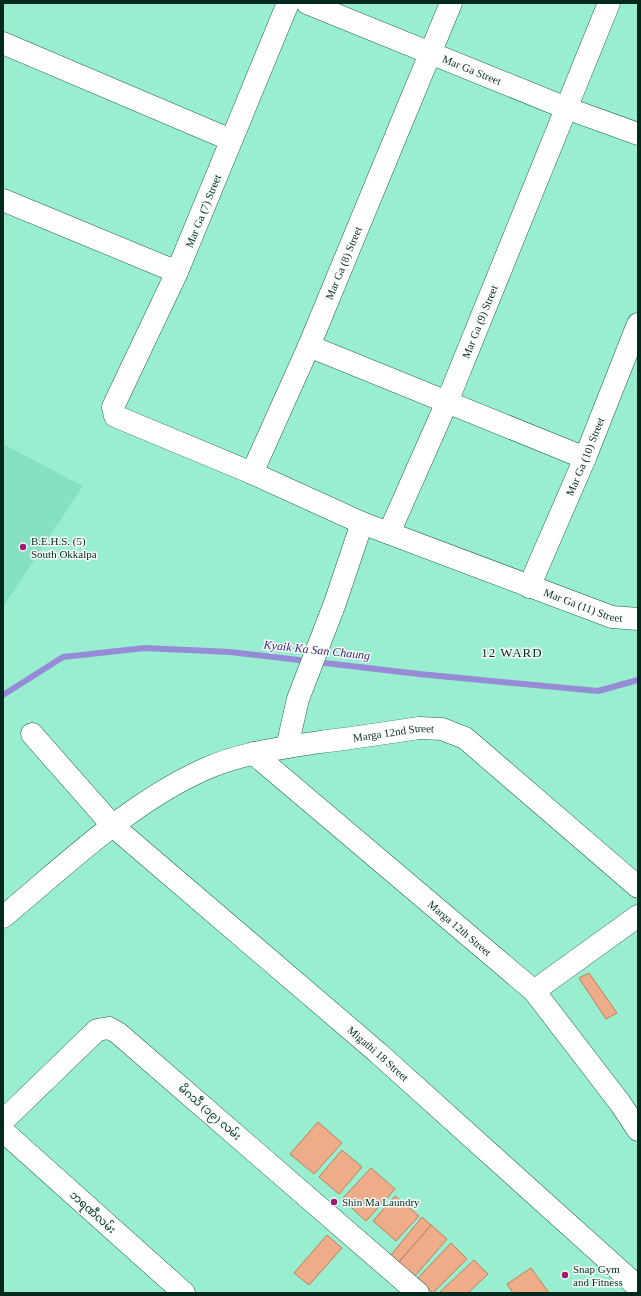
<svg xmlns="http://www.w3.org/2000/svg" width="641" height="1296" viewBox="0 0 641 1296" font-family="'Times New Roman','Noto Sans Myanmar',serif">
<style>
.built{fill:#85e1c1}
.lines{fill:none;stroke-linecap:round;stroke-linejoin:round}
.stream{stroke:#968bd6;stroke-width:6}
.building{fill:#efac88;stroke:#bd7e5c}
.minor-casing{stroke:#1e604c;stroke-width:23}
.minor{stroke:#fff;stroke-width:22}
.poi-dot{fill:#9e196a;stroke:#f5fdfa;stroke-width:1.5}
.labels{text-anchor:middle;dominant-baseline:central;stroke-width:3;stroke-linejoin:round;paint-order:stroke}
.street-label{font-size:11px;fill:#03281d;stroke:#f5fdfa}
.poi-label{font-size:11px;fill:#03281d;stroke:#f5fdfa;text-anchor:start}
.water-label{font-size:12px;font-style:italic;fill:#3c247b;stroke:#f5fdfa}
.quarter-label{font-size:13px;letter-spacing:1px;fill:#03281d;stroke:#f5fdfa}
</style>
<rect width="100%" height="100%" fill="#9aeed0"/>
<path class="built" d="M3 444 83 486 3 607Z"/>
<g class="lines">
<path class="stream" d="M3 695 63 657 145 648 230 652 419 674 598 691 638 680"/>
</g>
<g class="building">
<path d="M589 973 617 1013 606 1019 579 978Z"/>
<path d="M318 1122 342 1143 314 1174 290 1154Z"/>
<path d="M342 1150 362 1167 339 1194 319 1177Z"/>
<path d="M371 1168 395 1189 366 1221 342 1199Z"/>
<path d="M395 1196 419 1216 396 1241 373 1221Z"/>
<path d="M422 1217 431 1225 399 1262 391 1255Z"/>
<path d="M431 1225 447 1239 415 1276 399 1262Z"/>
<path d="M327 1235 342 1248 309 1285 294 1273Z"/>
<path d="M451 1243 467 1259 433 1293 417 1279Z"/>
<path d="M474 1260 488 1274 468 1293H439Z"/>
<path d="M531 1268 549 1293H513L507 1284Z"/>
</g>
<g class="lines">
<g class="minor-casing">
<g id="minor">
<path id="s1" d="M288 3 177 272 113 407 115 416 252 473 362 523 612 617 638 619"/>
<path id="s2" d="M307 3 566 108 638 134"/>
<path d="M3 43 231 140"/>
<path d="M3 200 177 272"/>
<path d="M309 346 585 458"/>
<path id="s3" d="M252 473 309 346 451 3"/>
<path id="s4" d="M389 533 447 402 609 3"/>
<path id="s5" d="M529 587 585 458 638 324"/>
<path id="s6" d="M32 734 113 826 377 1052 638 1287"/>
<path d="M287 747 298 699 335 603 362 523"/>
<path id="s7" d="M253 753 534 991 620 1103 638 1130"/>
<path id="s8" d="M3 917C67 864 129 803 205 769 241 753 281 748 320 742 353 738 386 733 419 728L442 729 465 738 638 887"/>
<path d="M534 991 638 916"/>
<path d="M3 1121 97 1030 109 1028 118 1033 418 1293"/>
<path d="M3 1131 184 1293"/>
</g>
</g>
<use href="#minor" class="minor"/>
</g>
<g class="poi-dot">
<circle cx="23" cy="547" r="4"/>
<circle cx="334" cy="1202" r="4"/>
<circle cx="565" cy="1275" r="4"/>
</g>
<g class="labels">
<g class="street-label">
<text stroke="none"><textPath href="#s2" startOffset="178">Mar Ga Street</textPath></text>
<text transform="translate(203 211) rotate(-68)">Mar Ga (7) Street</text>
<text stroke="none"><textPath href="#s3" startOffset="229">Mar Ga (8) Street</textPath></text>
<text stroke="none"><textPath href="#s4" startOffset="230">Mar Ga (9) Street</textPath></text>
<text stroke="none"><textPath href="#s5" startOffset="142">Mar Ga (10) Street</textPath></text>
<text stroke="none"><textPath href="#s1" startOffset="955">Mar Ga (11) Street</textPath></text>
<text stroke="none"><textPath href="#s8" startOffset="444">Marga 12nd Street</textPath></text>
<text stroke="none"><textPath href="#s7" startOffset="271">Marga 12th Street</textPath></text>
<text stroke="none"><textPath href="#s6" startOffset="472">Migathi 18 Street</textPath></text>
<text transform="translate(210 1112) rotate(41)">မိဂသီ (၁၉) လမ်း</text>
<text transform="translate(93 1212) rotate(42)">ဘရဏီလမ်း</text>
</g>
<g class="poi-label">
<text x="31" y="541">B.E.H.S. (5)<tspan x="31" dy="13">South Okkalpa</tspan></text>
<text x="342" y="1202">Shin Ma Laundry</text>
<text x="573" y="1269">Snap Gym<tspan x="573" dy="13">and Fitness</tspan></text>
</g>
<g class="water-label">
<text transform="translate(317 650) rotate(6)">Kyaik Ka San Chaung</text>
</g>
<g class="quarter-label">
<text x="512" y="652">12 WARD</text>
</g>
</g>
<rect width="641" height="1296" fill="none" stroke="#03281d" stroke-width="8"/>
</svg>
